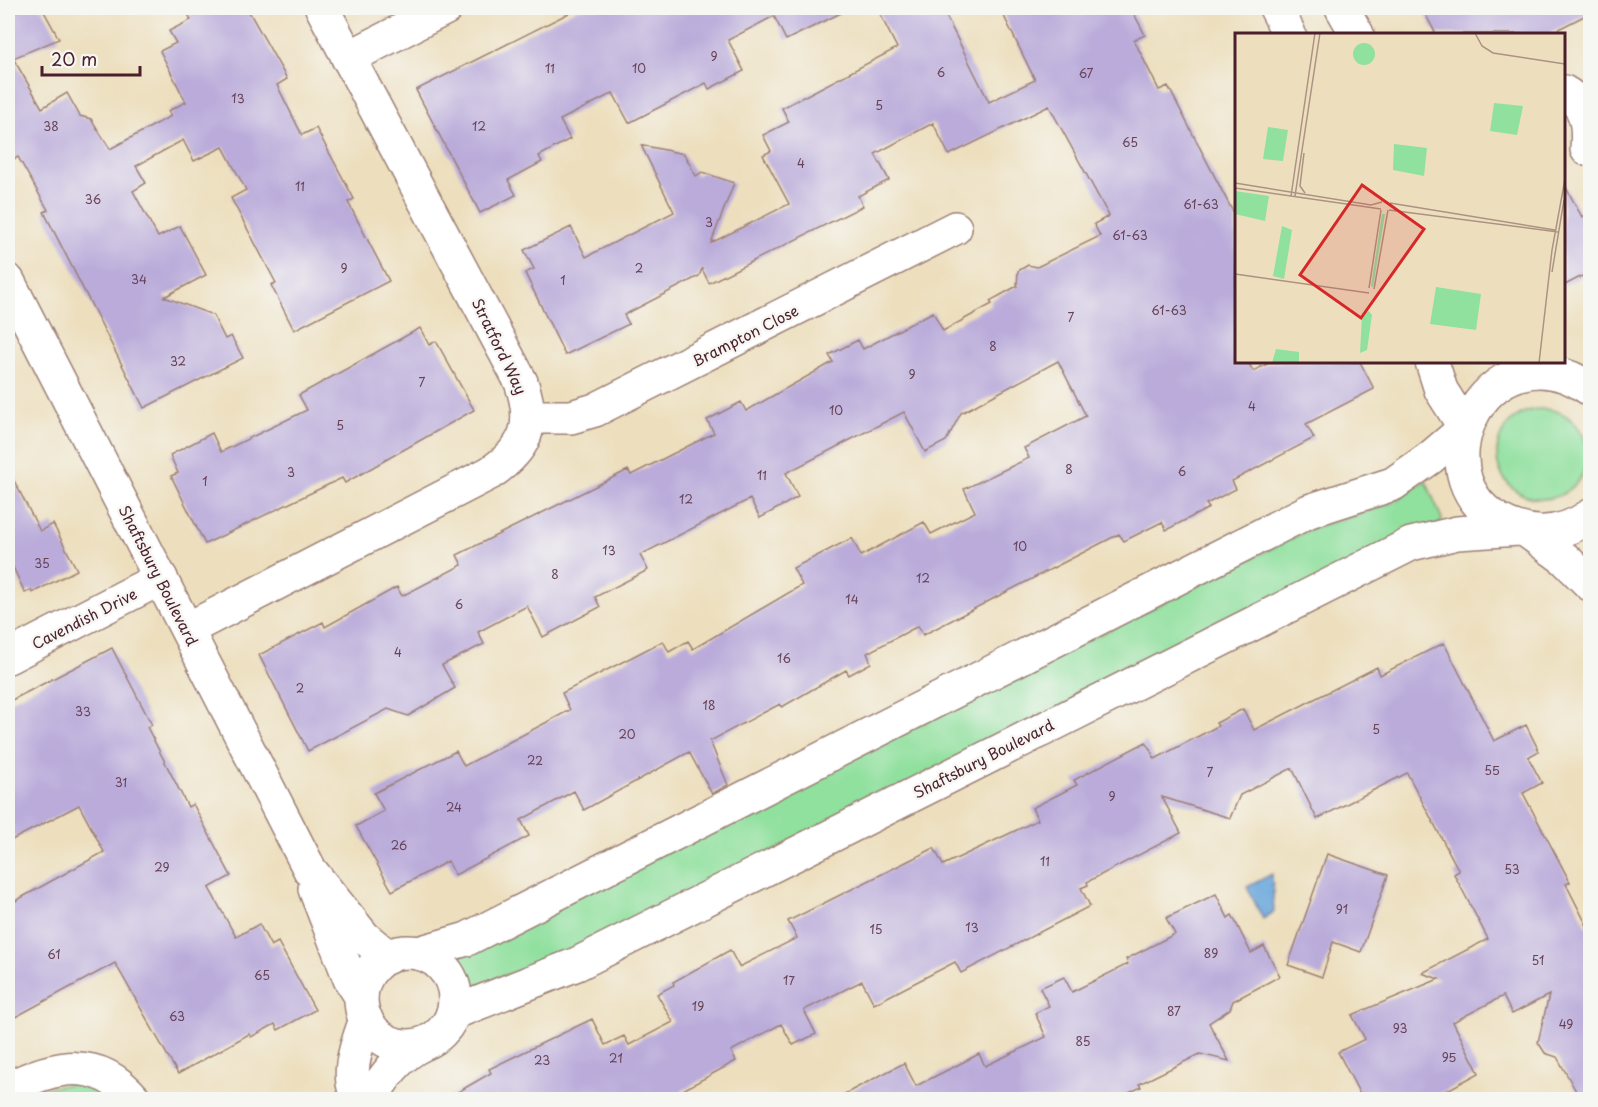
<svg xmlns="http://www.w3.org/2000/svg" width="1598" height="1107" viewBox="0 0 1598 1107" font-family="'Playpen Sans',sans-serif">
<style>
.green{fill:#90e09e;stroke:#6d8064;stroke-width:1.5}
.water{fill:#6ba7dc;stroke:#5a6384;stroke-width:1.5}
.building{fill:#baabda}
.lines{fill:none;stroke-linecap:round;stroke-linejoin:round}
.minor-casing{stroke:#9c7f74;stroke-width:36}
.major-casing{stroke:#9c7f74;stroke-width:36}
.minor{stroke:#fff;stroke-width:33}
.major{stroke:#fff;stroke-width:33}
.labels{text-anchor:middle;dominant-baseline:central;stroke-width:5;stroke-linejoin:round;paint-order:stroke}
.number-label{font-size:12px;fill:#664257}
.street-label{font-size:15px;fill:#4a1f2b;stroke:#f6f6f2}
.inset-road{fill:none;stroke:#ac9283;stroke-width:1.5}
.view{fill:#d62828;fill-opacity:0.15;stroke:#d62828;stroke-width:3}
.inset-edge{fill:none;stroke:#4a1f2b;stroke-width:3}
</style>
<rect width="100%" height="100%" fill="#f6f6f2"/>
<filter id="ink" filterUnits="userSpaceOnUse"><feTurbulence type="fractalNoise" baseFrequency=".0167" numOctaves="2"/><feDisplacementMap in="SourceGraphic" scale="12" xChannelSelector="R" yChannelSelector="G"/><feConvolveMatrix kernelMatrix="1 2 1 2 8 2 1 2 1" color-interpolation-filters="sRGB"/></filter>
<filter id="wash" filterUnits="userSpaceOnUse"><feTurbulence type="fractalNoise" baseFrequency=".008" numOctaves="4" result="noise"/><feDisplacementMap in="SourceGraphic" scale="24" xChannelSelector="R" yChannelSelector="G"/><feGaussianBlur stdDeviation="1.35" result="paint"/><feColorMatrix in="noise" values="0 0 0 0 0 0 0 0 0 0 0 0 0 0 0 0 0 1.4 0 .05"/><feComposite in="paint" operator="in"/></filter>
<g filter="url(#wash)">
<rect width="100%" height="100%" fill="#eddfbe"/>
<g class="green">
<circle cx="1542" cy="454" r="45"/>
<path d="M1426 481 1442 519 1441 523 558 957 471 987 458 956 1306 531C1333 520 1360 515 1386 505 1401 500 1412 486 1426 481Z"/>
<path d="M79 1083 121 1100H13L31 1090Z"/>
</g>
<path class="water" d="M1272 874 1274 912 1263 919 1247 887Z"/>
<g id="blocks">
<g class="building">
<path d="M8 8H42L59 39 13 58 42 108 67 93 80 116 91 119 110 149 171 116 168 111 186 102 160 51 176 43 169 31 191 20 185 8H247L287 79 277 85 302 135 316 128 354 199 348 202 389 281 294 330 271 285 276 283 231 198 246 190 223 147 194 161 183 140 136 166 146 183 133 191 158 237 180 226 206 275 164 297 213 315 225 339 231 336 243 358 144 408 44 212 48 210 18 157 8 162Z"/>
<path d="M579 8H851L786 40 774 16 728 40 744 71 709 89 706 83 629 123 613 93 560 120 570 139 539 156 542 162 508 180 516 195 480 213 416 90Z"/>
<path d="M877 8H942L989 102 1035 80 1000 8H1131L1145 35 1134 40 1159 90 1168 86 1236 218V362H1248L1253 371 1271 362H1360L1374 389 1306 424 1314 438 1232 481 1236 489 1206 504 1209 508 1166 530 1162 522 1124 541 1119 534 923 635 918 626 867 653 871 663 849 675 846 670 782 707 780 704 710 741 728 785 712 794 689 752 584 810 574 791 521 820 529 836 455 875 448 861 392 891 356 826 384 811 374 793 456 751 464 766 570 710 562 693 663 641 669 652 688 641 693 649 802 585 793 568 852 538 861 556 924 522 931 534 975 512 964 489 1029 458 1024 448 1086 416 1058 361 961 413 946 441 925 452 904 412 786 473 798 497 760 518 750 499 640 555 648 570 595 597 600 607 543 637 527 606 478 632 484 644 442 665 455 688 408 716 388 709 308 751 259 655 323 622 325 627 397 587 402 596 462 565 457 555 628 470 631 475 714 433 707 420 741 402 746 411 833 362 829 355 858 340 863 349 933 312 943 331 992 304 990 301 1017 286 1018 271 1028 265 1037 267 1100 236 1094 224 1109 216 1049 106 949 155 933 123 875 154 889 180 858 196 863 206 709 283 702 269 699 276 624 315 629 324 565 355 525 273 534 269 524 250 571 227 586 257 674 212 641 145 684 154 696 176 702 172 734 183 711 243 789 204 763 155 771 151 763 135 789 122 782 108 897 48Z"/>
<path d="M1422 8H1590V13L1549 34H1436Z"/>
<path d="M1563 182 1582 217 1590 213V272L1563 286Z"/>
<path d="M420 328 429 345 436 341 474 410 345 483 342 478 205 544 171 476 178 473 170 455 212 433 221 452 307 410 299 395Z"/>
<path d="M8 469 40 531 53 524 77 570 32 593 31 590 25 593 8 556Z"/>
<path d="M1444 643 1494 741 1526 725 1539 751 1528 757 1542 783 1523 793 1570 882 1566 884 1590 932V1100H1581L1557 1057 1545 1053 1538 1042 1549 995 1512 1014 1503 996 1453 1022 1479 1073 1429 1100H1363L1338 1052 1365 1039 1352 1015 1439 979 1422 973 1488 939 1454 874 1459 871 1407 773 1317 819 1292 768 1240 795 1230 818 1162 797 1181 833 1087 882 1088 885 1081 888 1090 906 961 973 955 962 874 1004 862 981 804 1010 816 1034 793 1045 781 1024 731 1051 736 1061 665 1100H444L491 1073 489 1069 592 1019 605 1045 624 1036 629 1045 673 1022 657 994 674 985 673 982 730 950 739 967 797 938 788 921 934 848 943 865 1038 820 1032 808 1077 785 1074 780 1146 742 1155 759 1218 726 1216 723 1243 709 1254 730 1377 667 1380 675Z"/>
<path d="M112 648 152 725 147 727 188 807 193 804 231 876 209 888 236 937 259 924 271 946 278 942 315 1010 278 1030 275 1024 251 1037 249 1034 178 1074 115 963 8 1021V905L104 852 79 805 8 842V702Z"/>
<path d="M1327 854 1388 875 1361 952 1333 942 1322 977 1288 965Z"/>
<path d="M1216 894 1228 918 1232 915 1251 953 1264 946 1280 976 1233 1001 1230 1009 1209 1023 1229 1061 1200 1054 1139 1084 1141 1087 1115 1100H833L904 1063 916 1086 979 1054 985 1066 1046 1037 1035 1013 1049 1006 1040 988 1064 977 1072 992 1128 964 1126 959 1175 934 1166 918Z"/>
</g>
</g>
</g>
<g filter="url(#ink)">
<use href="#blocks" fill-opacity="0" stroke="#9c7f74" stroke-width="1.5"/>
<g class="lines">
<g class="minor-casing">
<g id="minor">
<path d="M348 58 446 8"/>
<path d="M1564 92C1587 105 1589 124 1587 149"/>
<path d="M8 281 310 870 364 937 388 957"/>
<path d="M528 417H571L595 410 955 228"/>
<path d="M188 629 490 473C527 448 536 425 521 382L322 8"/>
<path d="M8 657 161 578"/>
<path d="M315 889 350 979 361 996"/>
<circle cx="408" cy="999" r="47"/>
<path d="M418 953 467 939 1309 511 1393 484 1430 458 1464 429"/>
<path d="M453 1013 577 964 1411 544 1457 533 1519 529"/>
<path d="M8 1089C54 1065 98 1055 135 1100"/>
<path d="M360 1100C343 1078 358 1042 366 1019"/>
<path d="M370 1100C383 1078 399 1055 423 1044"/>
</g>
</g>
<g class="major-casing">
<g id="major">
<path d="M1276 8 1289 34"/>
<path d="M1342 8 1357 34"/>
<path d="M1432 362 1441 390 1465 428"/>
<path d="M1590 389C1485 315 1403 491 1517 528 1543 537 1568 531 1590 516"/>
<path d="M1527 531 1565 559 1590 584"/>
</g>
</g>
<use href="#minor" class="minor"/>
<use href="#major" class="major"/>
</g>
</g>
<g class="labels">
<g class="number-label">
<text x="714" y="56">9</text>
<text x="550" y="68">11</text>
<text x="639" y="68">10</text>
<text x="941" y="72">6</text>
<text x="1086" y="73">67</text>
<text x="238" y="98">13</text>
<text x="879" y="105">5</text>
<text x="51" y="126">38</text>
<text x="479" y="126">12</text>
<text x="1130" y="142">65</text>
<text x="801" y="163">4</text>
<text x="300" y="186">11</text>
<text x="93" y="199">36</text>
<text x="1201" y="204">61-63</text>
<text x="709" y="222">3</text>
<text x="1130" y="235">61-63</text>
<text x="344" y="268">9</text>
<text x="639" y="268">2</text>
<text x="139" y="279">34</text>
<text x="563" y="280">1</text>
<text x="1169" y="310">61-63</text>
<text x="1071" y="317">7</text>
<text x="993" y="346">8</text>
<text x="178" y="361">32</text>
<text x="912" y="374">9</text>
<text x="422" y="382">7</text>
<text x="1252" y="406">4</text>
<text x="836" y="410">10</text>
<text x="340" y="425">5</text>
<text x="1069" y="469">8</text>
<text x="1182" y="471">6</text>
<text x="291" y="472">3</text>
<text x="762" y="475">11</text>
<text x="205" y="481">1</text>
<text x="686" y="499">12</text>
<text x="1020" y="546">10</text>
<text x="609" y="550">13</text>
<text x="42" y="563">35</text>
<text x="555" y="574">8</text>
<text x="923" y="578">12</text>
<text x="852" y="599">14</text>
<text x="459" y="604">6</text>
<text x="398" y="652">4</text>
<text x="784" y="658">16</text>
<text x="300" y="688">2</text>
<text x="709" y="705">18</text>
<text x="83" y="711">33</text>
<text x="1376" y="729">5</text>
<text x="627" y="734">20</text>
<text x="535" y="760">22</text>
<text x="1492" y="770">55</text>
<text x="1210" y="772">7</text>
<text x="121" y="782">31</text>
<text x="1112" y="796">9</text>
<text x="454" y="807">24</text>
<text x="399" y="845">26</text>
<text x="1045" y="861">11</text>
<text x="162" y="867">29</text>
<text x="1512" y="869">53</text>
<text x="1342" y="909">91</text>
<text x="972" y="927">13</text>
<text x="876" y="929">15</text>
<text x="1211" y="953">89</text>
<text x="54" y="954">61</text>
<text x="1538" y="960">51</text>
<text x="262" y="975">65</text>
<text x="789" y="980">17</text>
<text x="698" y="1006">19</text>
<text x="1174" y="1011">87</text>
<text x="177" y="1016">63</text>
<text x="1566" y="1024">49</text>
<text x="1400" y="1028">93</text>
<text x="1083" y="1041">85</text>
<text x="1449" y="1057">95</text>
<text x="616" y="1058">21</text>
<text x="542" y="1060">23</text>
</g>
<g class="street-label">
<text transform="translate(745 335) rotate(-27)">Brampton Close</text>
<text transform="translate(500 346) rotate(64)">Stratford Way</text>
<text transform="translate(159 575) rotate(63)">Shaftsbury Boulevard</text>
<text transform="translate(84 618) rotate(-27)">Cavendish Drive</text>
<text transform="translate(983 758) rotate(-27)">Shaftsbury Boulevard</text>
</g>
</g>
<g transform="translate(1235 33)">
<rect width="330" height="330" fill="#eddfbe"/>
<path d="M118 21a11 11 0 1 1 22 0a11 11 0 1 1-22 0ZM259 70 288 73 282 102 255 98ZM33 94 53 97 48 128 28 126ZM159 111 192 115 189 143 158 137ZM0 158 34 163 30 188 0 181ZM147 181H150L138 254 136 253ZM47 193 57 197 49 246 38 243ZM201 254 246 261 241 297 195 291ZM134 278 137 282 132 317 125 320 127 282ZM41 316 64 319V330H37Z" fill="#90e09e"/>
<path class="inset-road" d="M240 0 247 13 258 20 330 31M69 120 65 153 70 160M0 150 136 172 147 169M0 155 146 176M56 163 80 0M60 163 85 0M155 170 320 197M154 177 323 199M317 239 329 167M0 241 134 260M134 255 146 177M139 256 153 177M304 330 317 217 330 146"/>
<path class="view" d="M127 152 189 196 126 285 65 242Z"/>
<rect width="330" height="330" class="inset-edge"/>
</g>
<rect width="1598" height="1107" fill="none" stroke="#f6f6f2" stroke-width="30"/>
<path d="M42 66v9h98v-9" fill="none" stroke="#4a1f2b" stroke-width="3"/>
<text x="51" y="66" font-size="18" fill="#4a1f2b" stroke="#f6f6f2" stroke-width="4.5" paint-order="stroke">20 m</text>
</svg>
